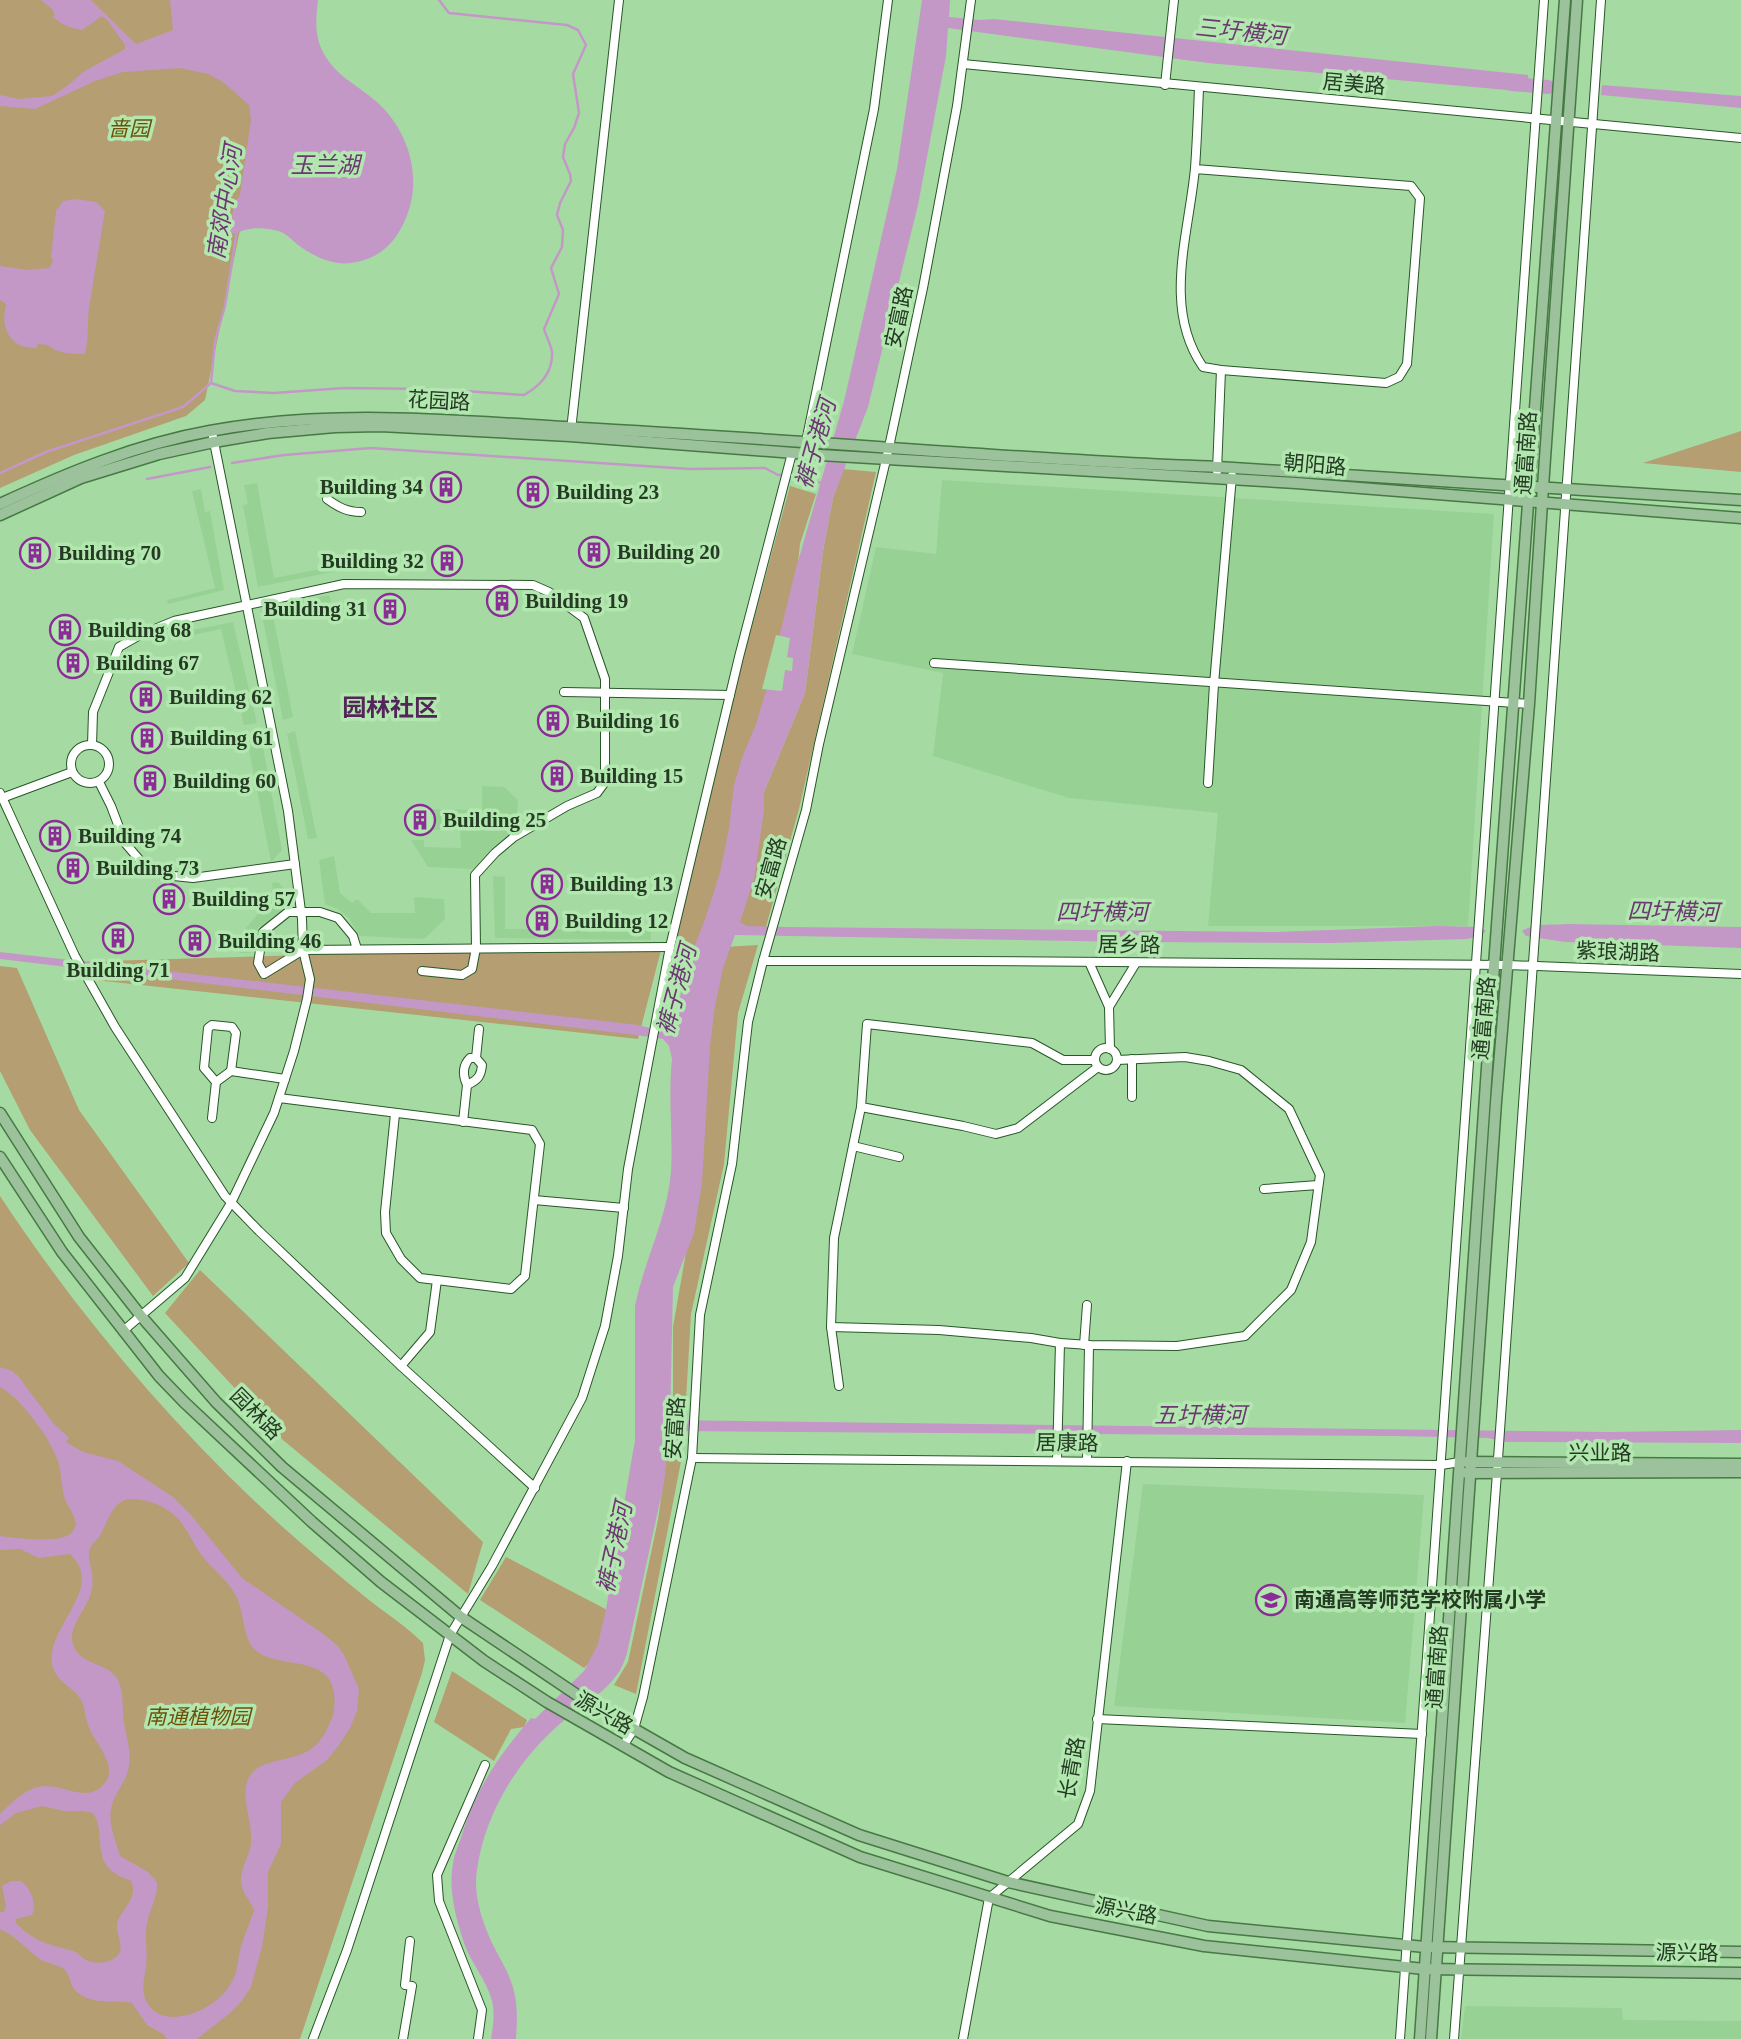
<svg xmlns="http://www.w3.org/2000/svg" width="1741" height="2039" viewBox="0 0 1741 2039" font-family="'Times New Roman','Noto Sans SC',serif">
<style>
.built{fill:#97d294}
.green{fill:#b59e71}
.water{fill:#c398c7;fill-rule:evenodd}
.pier{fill:#a5dba2}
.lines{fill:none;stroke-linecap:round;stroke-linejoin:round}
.stream{stroke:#c398c7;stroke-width:2.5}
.river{stroke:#c398c7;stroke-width:14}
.minor-casing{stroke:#275827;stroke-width:10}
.major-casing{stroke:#467944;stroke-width:13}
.minor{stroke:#fff;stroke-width:8}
.major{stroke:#9bc29a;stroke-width:10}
.labels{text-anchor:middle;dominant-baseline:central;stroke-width:7;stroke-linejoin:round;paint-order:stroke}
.street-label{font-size:21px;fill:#253b24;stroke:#b2e8af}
.park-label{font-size:21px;font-style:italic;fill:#6d5108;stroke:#b2e8af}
.poi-label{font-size:21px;font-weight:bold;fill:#253b24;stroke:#b2e8af;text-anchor:start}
.water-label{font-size:23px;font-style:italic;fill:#6c3772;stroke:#b2e8af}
.quarter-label{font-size:24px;font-weight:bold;fill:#532558;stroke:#b2e8af}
</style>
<rect width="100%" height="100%" fill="#a5dba2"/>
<g class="built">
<path d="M942 480 1494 514 1468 926H1208L1218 813 1069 798 933 756 943 673 852 654 876 547 936 554Z"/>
<path d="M257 483 274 578 330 567 332 572 258 587 243 505 248 504 244 485Z"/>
<path d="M201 489 205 512 210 511 224 590 168 604 167 600 215 588 192 491Z"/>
<path d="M329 595 331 602 273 615 293 717 283 720 261 610Z"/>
<path d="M233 622 257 723 244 725 221 629 184 637 183 632Z"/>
<path d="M295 731 300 755 317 838 308 839 287 734Z"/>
<path d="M262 742 282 850 271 862 248 745Z"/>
<path d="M482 786 504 787 518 800 516 832 491 850 473 869 428 867 411 840H424V847L461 848 460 829 430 830 431 809 482 810Z"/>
<path d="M334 856 340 893 352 903 357 899 371 913H415L414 897 444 899 445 919 424 939 359 936 349 918 338 909 325 904 319 860Z"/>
<path d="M493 876 505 877V929L651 930V940L495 938Z"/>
<path d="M278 882 284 889 286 907 273 917 264 928 259 926 252 940 251 953H239L246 928 262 909 274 900 272 883Z"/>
<path d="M1143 1484 1424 1495 1405 1723 1114 1706Z"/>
<path d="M1465 2006 1622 2008 1623 2020 1741 2021V2039H1461Z"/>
</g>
<g class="green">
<path d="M0 0H197L268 94 205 400 186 416 74 455 0 488Z"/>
<path d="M1741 431V472L1643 463Z"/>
<path d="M843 469 876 472 799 809 765 930 730 929 764 792 805 693 823 551 833 498Z"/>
<path d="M790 486 816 494 800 544 790 638 727 865 695 966 671 962 743 659Z"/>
<path d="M758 945 738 1013 724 1164 691 1314 683 1451 636 1694 614 1685 628 1662 658 1520 673 1412V1327L693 1212 702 1038 725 947Z"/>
<path d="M466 950H661L638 1039 95 980 74 962Z"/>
<path d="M0 966 17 968 79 1110 189 1263 153 1296 30 1130 0 1071Z"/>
<path d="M0 1196C78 1314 171 1425 276 1521 306 1548 337 1574 369 1600 387 1614 407 1627 423 1643L425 1660 422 1673 300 2039H0Z"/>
<path d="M200 1270 483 1542 468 1594 283 1440 165 1313Z"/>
<path d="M506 1557 613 1613 604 1648 584 1668 480 1600Z"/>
<path d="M452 1671 527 1720 524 1727 511 1729 494 1761 434 1722Z"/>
</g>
<g class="water">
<path d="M41 0H91L136 44 173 30 170 0H318C316 18 314 35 323 52 335 76 358 85 377 102 409 131 423 178 406 218 397 240 382 257 357 262 336 267 316 258 298 245 293 241 288 235 281 232 274 229 258 227 250 229 242 230 239 233 230 234L234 203 240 195 251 120 249 105 223 82 208 74 180 68 123 72 95 81 35 109 0 106V95L19 99 52 96 67 86 83 72 125 49V45L108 21 102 16 82 30C70 28 62 25 53 17L55 15 52 9Z"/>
<path d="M922 0H950L949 17 980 20 994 19 1528 75 1530 92 1208 63 948 28 946 56 918 205 868 407 833 498 823 551 805 693 764 792V811L754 879 740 922 747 926 787 927 1274 932 1438 926 1479 927 1486 931 1481 936 1467 939 1331 943 1135 942 735 935 723 968 715 1006 710 1046 702 1183 694 1233 673 1287 670 1420 1610 1432 1741 1430V1443L1506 1442 1488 1438 1394 1436 670 1431 664 1483 627 1653C625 1659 623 1666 619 1672 602 1697 572 1711 551 1732 513 1768 484 1818 477 1870 473 1895 482 1921 492 1943 500 1959 510 1974 514 1991 518 2007 517 2023 516 2039H491C493 2027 495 2014 492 2001 487 1981 471 1963 464 1943 456 1919 448 1889 453 1864 454 1855 458 1846 461 1838 476 1788 498 1757 531 1718L535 1719 584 1671 598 1644 606 1609 635 1440V1306C644 1261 667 1219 671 1172 673 1134 668 1096 672 1059L669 1046 663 1039 636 1035 0 959V952L638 1025C652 1028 665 1034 676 1024L679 1001 689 960 704 922 720 873 729 828 734 785 742 758 756 724 766 691 795 572 844 401 897 169Z"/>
<path d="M1602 85 1741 96V108L1601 95Z"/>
<path d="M76 199 96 202 105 211 89 308C87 324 89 338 85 354 71 354 58 354 48 345L38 344 37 348C10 349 0 329 6 304L0 300V266L28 270 49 268 53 261 51 257 56 211 63 201Z"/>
<path d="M1568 924 1741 927V948L1565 942 1526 936 1522 931C1534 923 1553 925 1568 924Z"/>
<path d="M0 1367 12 1371 18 1376 54 1424 69 1438 66 1442 83 1452 118 1461 173 1497 191 1515 242 1578 322 1633 337 1645 344 1655 359 1689 357 1711 350 1728 339 1745 327 1760 295 1783 281 1802V1844L268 1872V1907L262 1947 251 1987 241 2002 230 2013 197 2039H167L163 2034 147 2025 132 2003C115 1999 99 2005 83 1996 68 1988 73 1980 65 1970 59 1964 47 1964 40 1959 26 1949 16 1936 0 1929V1912H4L6 1906 2 1886 11 1881H21C31 1889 37 1903 32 1915L16 1919V1923C36 1943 48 1944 73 1951 79 1953 81 1958 86 1960 95 1965 110 1963 117 1956 127 1946 113 1932 118 1920 125 1906 138 1897 131 1881 126 1878 120 1877 116 1874 92 1860 106 1832 93 1813L82 1811H64L42 1806 16 1813 0 1825V1814C10 1804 21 1793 34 1788 61 1779 86 1807 105 1783 119 1766 94 1742 88 1725 85 1717 85 1707 81 1700 74 1687 59 1684 53 1668 41 1630 108 1589 70 1554L39 1558 20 1549 0 1550V1536C16 1538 56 1544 70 1534 74 1531 74 1529 76 1524 75 1514 68 1508 65 1499 61 1487 62 1473 58 1461 50 1438 21 1398 0 1387ZM127 1499C146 1498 168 1506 180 1521 189 1532 194 1546 203 1557 213 1569 227 1580 235 1594 244 1609 242 1630 251 1645 271 1675 342 1646 334 1709 334 1716 330 1722 327 1729 313 1760 288 1755 261 1766 231 1782 254 1818 251 1843 250 1856 241 1866 241 1880 241 1893 250 1899 254 1910 250 1924 243 1937 240 1951 238 1958 238 1965 236 1972 229 1997 200 2016 174 2017 161 2017 150 2012 145 1998 141 1987 145 1977 146 1966 148 1952 144 1937 147 1923 150 1909 158 1897 157 1882L148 1872 120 1856C116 1842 108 1823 111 1809 116 1785 133 1781 129 1749 128 1740 125 1731 124 1722 122 1709 124 1693 118 1680 109 1661 76 1667 72 1640 70 1626 85 1610 90 1596 96 1578 90 1571 89 1554 88 1547 95 1542 99 1537 108 1523 110 1505 127 1499Z"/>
</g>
<path class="pier" d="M776 635 790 638 787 657 793 658 792 671 785 670 782 691 762 689Z"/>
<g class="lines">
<g class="stream">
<path d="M211 383 235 391 274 393 344 388 434 389 524 395C540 386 553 372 552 352 551 345 546 336 544 329L559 294 551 268 562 247 563 230 557 215 560 203 571 181 570 174 563 157 565 144 574 128 579 113 573 74 586 45 578 30 567 25 449 13 439 0"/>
<path d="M232 463 284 455 371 448 690 469 765 468 778 475H783"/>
<path d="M0 473 46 452 183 407 211 383 215 341 225 306 237 231"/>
<path d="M790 475 799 476 824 484"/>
<path d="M147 479 210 467"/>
</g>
<path class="river" d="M1511 84 1548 87"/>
<g class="minor-casing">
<g id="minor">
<path d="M963 64 1741 138"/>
<path d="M1165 85 1174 0"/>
<path d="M1195 169 1411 186 1420 198 1407 364 1399 377 1386 383 1221 370 1203 367C1162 308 1189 234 1195 168 1197 141 1198 114 1199 88"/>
<path d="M571 430 619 0"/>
<path d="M806 442 874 109 888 0"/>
<path d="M1217 471 1221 370"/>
<path d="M327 499C338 507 347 512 361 512"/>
<path d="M934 663 1529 704"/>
<path d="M564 692 730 695"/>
<circle cx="90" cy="764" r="19"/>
<path d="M92 745 93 712 119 647 140 635 174 621 344 584 533 585 549 592 584 618 605 679V782L597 793 567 806 514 837 495 853 475 875 476 948 472 969 462 975 422 971"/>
<path d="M99 782 111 806 125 843 144 865 164 875 193 878 295 864"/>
<path d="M1208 783 1214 684 1232 476"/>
<path d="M0 793 75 956 115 1027 225 1196 259 1231 401 1366 535 1488"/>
<path d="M2 798 72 772"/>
<path d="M357 949 353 936 338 918 320 912H288L263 932 258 963 264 974 303 950 670 947"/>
<path d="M763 961H971L1508 965 1741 974"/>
<path d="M1089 962 1109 1007 1136 963"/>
<path d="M1109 1007 1110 1049"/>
<circle cx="1106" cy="1059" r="11"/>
<path d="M476 1058H470C462 1066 463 1076 467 1085 478 1080 481 1076 482 1065L476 1058 479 1029"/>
<path d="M1132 1059V1097"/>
<path d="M216 1082 204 1068 208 1028 212 1025 232 1027 236 1033 231 1071"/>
<path d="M279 1098 532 1130 540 1144 525 1276 511 1289 420 1278 401 1259 386 1233 385 1212 395 1114"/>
<path d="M861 1107 963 1126 996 1134 1018 1128 1098 1067"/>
<path d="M212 1118 216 1082 231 1071 285 1079"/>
<path d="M463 1122 467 1085"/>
<path d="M853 1146 899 1157"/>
<path d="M1264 1189 1318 1185"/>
<path d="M534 1200 624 1208"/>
<path d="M831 1327 939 1330 1031 1338 1060 1343 1089 1345 1177 1346 1245 1336 1291 1290 1311 1242 1320 1175 1289 1109 1241 1070 1209 1061 1185 1057 1117 1060"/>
<path d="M123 1331 185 1278 231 1203 274 1113 294 1051 307 999 310 979 303 950 302 919 288 811 213 437"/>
<path d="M1084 1345 1087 1305"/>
<path d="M401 1366 430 1332 437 1280"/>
<path d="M839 1386 831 1327 834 1238 861 1107 867 1024 1032 1043 1063 1060H1095"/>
<path d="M692 1458 1441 1465 1460 1462"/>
<path d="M1057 1460 1060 1343"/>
<path d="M1087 1461 1089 1345"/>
<path d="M1097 1719 1422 1734"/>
<path d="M623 1746 634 1729 643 1697 692 1458 700 1315 732 1164 748 1022 763 961 806 810 819 744 889 447 923 288 957 106 971 0"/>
<path d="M313 2039 347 1950 450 1635 492 1566 582 1398 605 1326 618 1256 628 1169 670 947 739 657 792 453"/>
<path d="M403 2039 412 1986 405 1985 410 1941"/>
<path d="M478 2039 482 2010 439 1901 437 1875 485 1765"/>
<path d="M963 2039 989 1898 1078 1824 1090 1791 1127 1461"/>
<path d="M1400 2039 1544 0"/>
<path d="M1454 2039 1497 1473 1601 0"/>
</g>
</g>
<g class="major-casing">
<g id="major">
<path d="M0 504C67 473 137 444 210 431 333 408 457 421 581 428 698 435 816 442 933 451 1028 457 1123 464 1218 467L1741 500"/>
<path d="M0 515 81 478 159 454 214 442 268 433 335 427 380 426 570 436 820 455 1296 483 1741 518"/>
<path d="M0 1113 79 1237 141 1316 216 1402 282 1467 461 1617 592 1705 685 1758 859 1835 1008 1882 1208 1926 1425 1947 1741 1952"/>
<path d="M0 1157 62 1252 159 1376 184 1402 312 1522 381 1582 484 1661 547 1702 669 1772 860 1857 1050 1916 1204 1946 1424 1969 1741 1973"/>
<path d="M1467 1462 1741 1464"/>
<path d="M1466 1473 1741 1472"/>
<path d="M1420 2039 1494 966 1565 0"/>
<path d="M1431 2039 1496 1102 1529 704 1543 487 1577 0"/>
</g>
</g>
<use href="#minor" class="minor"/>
<use href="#major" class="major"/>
</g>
<defs>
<g id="building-ring" transform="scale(1.575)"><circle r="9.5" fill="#b2e8af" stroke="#8c2d97" stroke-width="1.5"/><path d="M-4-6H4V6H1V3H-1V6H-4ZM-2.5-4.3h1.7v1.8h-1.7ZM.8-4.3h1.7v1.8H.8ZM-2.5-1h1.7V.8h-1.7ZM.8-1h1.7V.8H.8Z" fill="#8c2d97"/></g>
<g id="school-ring" transform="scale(1.575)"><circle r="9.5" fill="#b2e8af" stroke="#8c2d97" stroke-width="1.5"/><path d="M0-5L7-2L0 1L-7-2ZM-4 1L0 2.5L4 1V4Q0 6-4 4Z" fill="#8c2d97"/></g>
</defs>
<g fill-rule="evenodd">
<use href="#building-ring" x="446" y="487"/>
<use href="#building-ring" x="533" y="492"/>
<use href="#building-ring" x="594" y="552"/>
<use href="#building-ring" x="35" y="553"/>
<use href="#building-ring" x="447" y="561"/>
<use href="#building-ring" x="502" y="601"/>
<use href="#building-ring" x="390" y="609"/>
<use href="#building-ring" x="65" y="630"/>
<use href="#building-ring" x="73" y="663"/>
<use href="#building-ring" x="146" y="697"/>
<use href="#building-ring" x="553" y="721"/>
<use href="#building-ring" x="147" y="738"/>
<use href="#building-ring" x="557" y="776"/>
<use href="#building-ring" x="150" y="781"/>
<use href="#building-ring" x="420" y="820"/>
<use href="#building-ring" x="55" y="836"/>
<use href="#building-ring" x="73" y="868"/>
<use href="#building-ring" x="547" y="884"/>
<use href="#building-ring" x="169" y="899"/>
<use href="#building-ring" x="542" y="921"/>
<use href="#building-ring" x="118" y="938"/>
<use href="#building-ring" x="195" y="941"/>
<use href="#school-ring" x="1271" y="1600"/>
</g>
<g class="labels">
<g class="street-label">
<text transform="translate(1354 84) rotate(5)">居美路</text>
<text transform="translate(899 317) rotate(-78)">安富路</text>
<text transform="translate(439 401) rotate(3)">花园路</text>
<text transform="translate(1526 453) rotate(-86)">通富南路</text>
<text transform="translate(1315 465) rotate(5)">朝阳路</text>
<text transform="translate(771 868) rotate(-74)">安富路</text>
<text transform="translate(1129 945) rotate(1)">居乡路</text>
<text transform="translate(1618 952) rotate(2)">紫琅湖路</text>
<text transform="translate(1484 1018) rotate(-85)">通富南路</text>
<text transform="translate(256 1414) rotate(45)">园林路</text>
<text transform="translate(675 1428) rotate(-86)">安富路</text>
<text transform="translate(1067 1443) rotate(1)">居康路</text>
<text x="1600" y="1453">兴业路</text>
<text transform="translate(1437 1667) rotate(-86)">通富南路</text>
<text transform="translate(604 1713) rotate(30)">源兴路</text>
<text transform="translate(1072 1768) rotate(-80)">长青路</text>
<text transform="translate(1126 1911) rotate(11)">源兴路</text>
<text transform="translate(1687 1953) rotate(1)">源兴路</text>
</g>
<g class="park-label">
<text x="129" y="129">啬园</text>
<text x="198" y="1717">南通植物园</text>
</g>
<g class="poi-label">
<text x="423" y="487" text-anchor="end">Building 34</text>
<text x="556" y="492">Building 23</text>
<text x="617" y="552">Building 20</text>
<text x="58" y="553">Building 70</text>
<text x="424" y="561" text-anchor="end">Building 32</text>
<text x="525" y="601">Building 19</text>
<text x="367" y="609" text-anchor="end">Building 31</text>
<text x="88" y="630">Building 68</text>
<text x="96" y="663">Building 67</text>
<text x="169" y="697">Building 62</text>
<text x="576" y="721">Building 16</text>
<text x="170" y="738">Building 61</text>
<text x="580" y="776">Building 15</text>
<text x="173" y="781">Building 60</text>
<text x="443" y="820">Building 25</text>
<text x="78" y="836">Building 74</text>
<text x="96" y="868">Building 73</text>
<text x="570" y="884">Building 13</text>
<text x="192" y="899">Building 57</text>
<text x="565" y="921">Building 12</text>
<text x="218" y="941">Building 46</text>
<text x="118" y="970" text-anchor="middle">Building 71</text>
<text x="1294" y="1600">南通高等师范学校附属小学</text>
</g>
<g class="water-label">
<text transform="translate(1241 32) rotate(6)">三圩横河</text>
<text x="325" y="165">玉兰湖</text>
<text transform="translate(225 202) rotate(-81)">南郊中心河</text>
<text transform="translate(816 444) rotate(-74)">裤子港河</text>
<text x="1102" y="912">四圩横河</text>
<text transform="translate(1673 912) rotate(1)">四圩横河</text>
<text transform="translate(677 990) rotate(-75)">裤子港河</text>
<text x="1200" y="1415">五圩横河</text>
<text transform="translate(615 1548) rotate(-78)">裤子港河</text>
</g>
<g class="quarter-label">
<text x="390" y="708">园林社区</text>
</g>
</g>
</svg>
